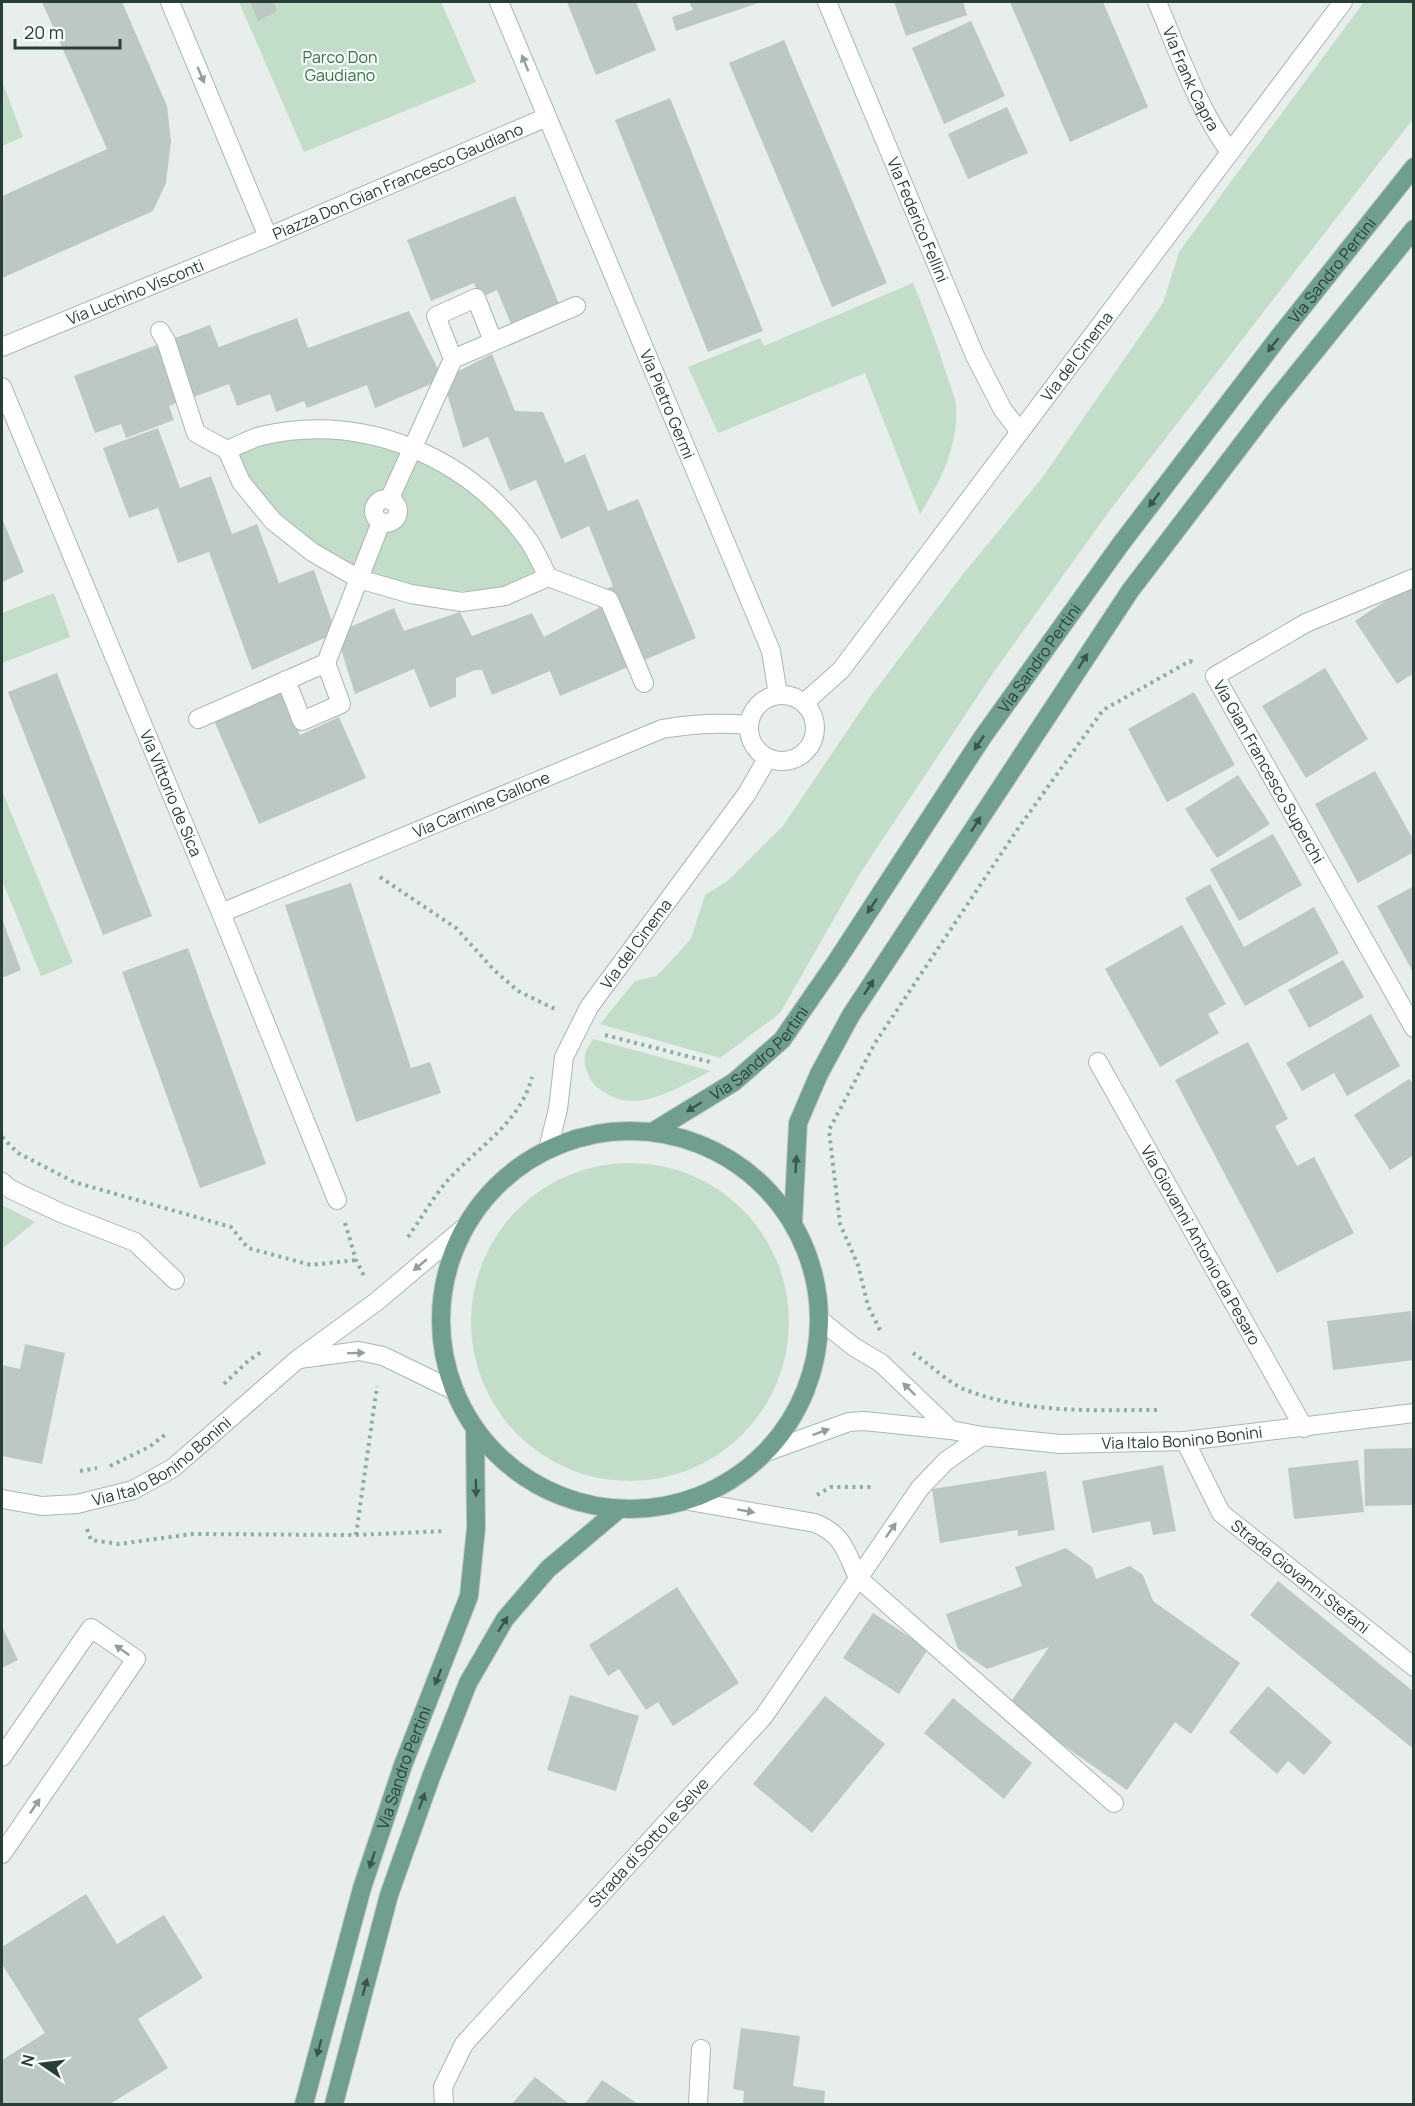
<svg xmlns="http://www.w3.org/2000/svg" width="1415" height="2106" viewBox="0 0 1415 2106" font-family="Manrope,sans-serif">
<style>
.green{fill:#c2ddc8}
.building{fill:#bcc9c3}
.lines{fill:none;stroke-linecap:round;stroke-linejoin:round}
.lane-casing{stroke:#aab6b2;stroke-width:20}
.street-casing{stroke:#aab6b2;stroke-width:20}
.secondary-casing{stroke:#a6b9b2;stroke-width:20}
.primary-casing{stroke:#c3c9c7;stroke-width:20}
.path{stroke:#8aafa2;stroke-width:4;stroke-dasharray:3 4.5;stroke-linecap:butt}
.lane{stroke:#fff;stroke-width:18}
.street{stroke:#fff;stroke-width:18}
.secondary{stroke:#fff;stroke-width:18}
.primary{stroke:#709f91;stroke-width:18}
.oneway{fill:#939f9c}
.oneway2{fill:#39574e}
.labels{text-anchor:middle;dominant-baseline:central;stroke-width:4.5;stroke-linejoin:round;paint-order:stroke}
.park-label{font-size:16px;fill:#34724a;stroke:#f7fbf9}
.street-label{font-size:16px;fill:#273f38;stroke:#f7fbf9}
</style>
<rect width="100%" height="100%" fill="#e7eeeb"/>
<g class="green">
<path d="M239 2H441L476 82 304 152Z"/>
<path d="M1364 2H1413V119L1110 510 993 673 859 875 780 1013 720 1058 600 1024 635 981 657 976 691 939 705 895 729 880 783 826 870 697 960 578 1042 478 1163 303 1179 252Z"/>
<path d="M2 81 23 137 2 146Z"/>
<path d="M913 283C926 315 938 346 948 379 951 387 955 397 956 406 959 444 940 483 920 514L865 373 718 433 688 367 760 338 764 346Z"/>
<path d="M342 436 404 450 388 493C368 495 357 510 372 528L356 571 325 555 255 494 235 453 289 437Z"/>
<path d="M415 456 462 481 518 538 541 575C531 579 521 585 510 587 461 598 414 586 366 575L384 531C402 529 403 523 408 507L400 497Z"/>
<path d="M54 593 70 637 2 663V613Z"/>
<path d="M2 791 73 963 41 976 2 880Z"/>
<path d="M593 1039 711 1071C680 1086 639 1115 606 1093 599 1089 593 1085 590 1078 582 1061 583 1054 593 1039Z"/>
<circle cx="630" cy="1322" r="159"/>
<path d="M2 1205 35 1222 2 1249Z"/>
</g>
<g class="building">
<path d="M42 2H122L167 106 171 141 166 183 153 211 2 278V196L107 149Z"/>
<path d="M250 2H274L277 11 258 21Z"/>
<path d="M567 2H636L656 50 596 75Z"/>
<path d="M689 2H761L676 31 672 17 693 10Z"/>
<path d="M894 2H963L967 15 906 36Z"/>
<path d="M1010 2H1103L1148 107 1070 142Z"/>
<path d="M971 21 1005 96 944 124 912 48Z"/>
<path d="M784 40 887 283 832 307 729 63Z"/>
<path d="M670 98 763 331 708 352 615 120Z"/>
<path d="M1007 107 1028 153 968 179 948 134Z"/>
<path d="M515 196 559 304 511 324 497 290 480 298 474 283 431 301 407 240Z"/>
<path d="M409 311 443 379 375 408 367 385 307 408 304 401 276 412 270 394 237 406 229 384 169 406 174 420 126 438 121 424 95 433 74 376 210 325 219 347 297 318 308 348Z"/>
<path d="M492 354 515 411 543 412 565 463 585 454 608 511 638 499 696 638 560 696 550 671 492 695 482 670H475L456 678V697L430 708 414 669 355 694 336 633 394 608 404 631 460 612 472 636 532 613 544 637 599 608 592 595 613 586 589 526 561 539 536 480 510 491 488 437 463 448 443 379Z"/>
<path d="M158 428 180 488 211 476 232 534 257 524 279 583 314 570 336 633 252 670 209 552 178 563 158 508 129 518 103 448Z"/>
<path d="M2 518 24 572 2 582Z"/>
<path d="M1414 582V673L1397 684 1355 621Z"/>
<path d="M1325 668 1368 739 1306 778 1262 706Z"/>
<path d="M57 673 152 916 103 935 8 692Z"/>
<path d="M278 687 300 735 339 717 366 778 259 824 212 716Z"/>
<path d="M1194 692 1235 765 1167 802 1128 729Z"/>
<path d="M1375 771 1414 841V852L1358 883 1315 804Z"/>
<path d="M1238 775 1270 824 1217 858 1185 809Z"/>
<path d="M1273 834 1302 885 1239 921 1210 869Z"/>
<path d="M351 883 411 1068 430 1062 441 1093 356 1122 285 905Z"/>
<path d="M1210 884 1244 947 1314 907 1339 953 1245 1006 1185 898Z"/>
<path d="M1414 886V974L1377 906Z"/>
<path d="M2 919 21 970 2 978Z"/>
<path d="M1182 925 1226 1004 1208 1014 1219 1033 1160 1067 1105 969Z"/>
<path d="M188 948 266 1164 200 1188 122 972Z"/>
<path d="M1343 960 1364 997 1309 1028 1288 990Z"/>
<path d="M1371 1014 1400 1066 1347 1096 1334 1073 1302 1091 1286 1063Z"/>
<path d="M1248 1042 1288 1119 1275 1126 1297 1166 1314 1157 1354 1233 1277 1273 1175 1080Z"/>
<path d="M1409 1079 1414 1085V1155L1390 1170 1354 1115Z"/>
<path d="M1411 1311 1414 1360 1333 1370 1327 1321Z"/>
<path d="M25 1344 65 1353 42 1464 2 1456V1365L20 1369Z"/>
<path d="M1414 1448V1505L1365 1506 1364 1449Z"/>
<path d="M1358 1460 1364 1512 1294 1519 1288 1468Z"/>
<path d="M1163 1465 1176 1531 1153 1535 1150 1521 1092 1533 1082 1481Z"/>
<path d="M1046 1471 1055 1530 1018 1536V1530L940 1543 932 1489Z"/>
<path d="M1066 1548 1092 1567 1096 1579 1130 1566 1143 1575 1153 1601 1240 1663 1191 1734 1175 1722 1127 1790 1008 1706 1049 1647 987 1669 958 1649 946 1614 1022 1586 1015 1567Z"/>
<path d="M1278 1581 1414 1692V1744L1411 1747 1250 1615Z"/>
<path d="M677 1587 739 1683 673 1726 658 1702 646 1710 619 1669 608 1676 589 1645Z"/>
<path d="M873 1613 928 1649 899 1694 843 1658Z"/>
<path d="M2 1626 18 1660 2 1668Z"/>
<path d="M1268 1686 1332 1742 1304 1775 1288 1761 1277 1774 1229 1732Z"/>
<path d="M570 1695 639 1716 616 1791 547 1770Z"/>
<path d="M825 1696 885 1744 812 1833 753 1784Z"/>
<path d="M953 1698 1032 1763 1004 1799 924 1733Z"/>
<path d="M86 1894 117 1944 164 1915 203 1978 138 2019 168 2068 110 2104H2V2060L45 2033 2 1964V1947Z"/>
<path d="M741 2028 800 2036 793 2086 825 2091 824 2104H743L744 2091 733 2089Z"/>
<path d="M535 2077 569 2104H512Z"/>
<path d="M602 2080 638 2104H585Z"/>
</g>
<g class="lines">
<g class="lane-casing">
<g id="lane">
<path d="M858 1578 1114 1803"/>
<path d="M2 1757 91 1628 136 1659 2 1854"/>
<path d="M698 2104 701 2049"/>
</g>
</g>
<g class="street-casing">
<g id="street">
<path d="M170 2 268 237"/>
<path id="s1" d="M499 2 771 651 778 695"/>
<path id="s2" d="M827 2 975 356 1003 410 1020 432"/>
<path id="s3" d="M1157 2C1179 53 1197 107 1230 152"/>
<path d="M160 331 166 341 196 433 227 450"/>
<path id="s4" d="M2 347 268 237 547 117"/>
<path d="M453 359 436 316 476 298 493 341"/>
<path id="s5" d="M2 387 221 913 337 1200"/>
<circle cx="386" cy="511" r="12"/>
<path d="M389 500 453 359 576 306"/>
<path d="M548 577 505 596 462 602 411 594 359 579 312 552 273 521 241 482 227 450C238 446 249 439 261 436 364 412 468 456 529 541 536 552 542 565 548 577L609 600 644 683"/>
<path id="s6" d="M1414 578 1306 623 1215 676 1414 1028"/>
<path d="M286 680 302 721 341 704 326 663"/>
<circle cx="782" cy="728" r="33"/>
<path id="s7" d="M804 703 841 670 1343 2"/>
<path d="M198 719 326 663 381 522"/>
<path id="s8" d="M221 913 662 729C691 724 718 722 748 725"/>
<path id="s9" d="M1098 1062 1304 1428"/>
<path id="s10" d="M548 1149 558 1109 564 1057 589 1007 746 795 767 759"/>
<path d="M2 1182 10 1189 61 1213 135 1242 175 1280"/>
<path d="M299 1359 359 1351 383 1356 455 1391"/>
<path id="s11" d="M1185 1441 1221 1513 1414 1667"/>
<path id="s12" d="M2 1499 42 1506 77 1504 133 1490 173 1468 298 1359 376 1302 465 1227"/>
<path d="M689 1501 815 1523C844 1535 846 1552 858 1578"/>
<path id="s13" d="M444 2104 443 2087 464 2044 764 1716 920 1488 946 1461 982 1436"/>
</g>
</g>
<g class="secondary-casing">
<g id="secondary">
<path d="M820 1320 854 1347 881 1363 951 1430"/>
<path id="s14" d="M766 1452 849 1422 864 1421 951 1430 982 1436 1060 1444 1185 1441 1414 1413"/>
</g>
</g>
<g class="primary-casing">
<g id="primary">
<path id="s15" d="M654 1131 734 1082 782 1040 836 962 982 738 1120 545 1278 338 1414 167"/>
<circle cx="630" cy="1320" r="189"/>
<path d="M793 1223 798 1123 819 1074 851 1015 1130 591 1274 402 1414 229"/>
<path id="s16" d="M304 2104 362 1888 403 1765 469 1596 476 1528 475 1429"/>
<path d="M334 2104 389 1895 431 1777 468 1683 505 1619 548 1569 618 1510"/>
</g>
</g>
<g class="path">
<path d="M380 877 456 928 494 970 518 991 557 1010"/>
<path d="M605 1035 714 1063"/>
<path d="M2 1137 18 1153 74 1182 231 1227 248 1248 311 1265 356 1260"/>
<path d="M345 1223 356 1260 365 1278"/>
<path d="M408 1237C421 1219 433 1197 448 1180 479 1146 520 1123 532 1077"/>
<path d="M880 1330 868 1306 858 1265 840 1224 829 1130 875 1043 1017 830 1103 710 1190 661 1193 663"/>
<path d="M913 1353C928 1363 951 1385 966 1390 1028 1414 1094 1410 1158 1410"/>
<path d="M224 1384 248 1361 261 1352"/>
<path d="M110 1466 149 1447 166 1434"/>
<path d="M80 1471 97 1468"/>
<path d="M817 1495 831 1487H873"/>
<path d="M87 1529 91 1540 119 1544 192 1534 356 1535 445 1531"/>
<path d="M356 1535 377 1386"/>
</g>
<use href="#lane" class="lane"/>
<use href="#street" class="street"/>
<use href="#secondary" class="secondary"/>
<use href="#primary" class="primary"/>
</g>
<defs><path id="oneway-solid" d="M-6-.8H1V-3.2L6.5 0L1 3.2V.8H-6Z" transform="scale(1.5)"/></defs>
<g class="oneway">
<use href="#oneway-solid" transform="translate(525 63) rotate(-112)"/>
<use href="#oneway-solid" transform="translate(201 75) rotate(67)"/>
<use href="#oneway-solid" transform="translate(420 1265) rotate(140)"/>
<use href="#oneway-solid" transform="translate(356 1353) rotate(-1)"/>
<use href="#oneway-solid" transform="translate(909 1389) rotate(-136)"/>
<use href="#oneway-solid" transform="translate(821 1432) rotate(-20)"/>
<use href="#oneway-solid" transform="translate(746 1511) rotate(10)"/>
<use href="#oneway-solid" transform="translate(891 1530) rotate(-55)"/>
<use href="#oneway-solid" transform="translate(122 1650) rotate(-145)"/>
<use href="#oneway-solid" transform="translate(35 1806) rotate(-56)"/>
</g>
<g class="oneway2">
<use href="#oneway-solid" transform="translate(1273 345) rotate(128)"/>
<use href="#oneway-solid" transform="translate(1154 500) rotate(127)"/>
<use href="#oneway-solid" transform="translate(1083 661) rotate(-57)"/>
<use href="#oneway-solid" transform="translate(979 743) rotate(124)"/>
<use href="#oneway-solid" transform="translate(976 824) rotate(-57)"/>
<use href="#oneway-solid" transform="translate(872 906) rotate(123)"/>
<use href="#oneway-solid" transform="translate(869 987) rotate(-57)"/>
<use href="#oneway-solid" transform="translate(694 1107) rotate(148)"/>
<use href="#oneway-solid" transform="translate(796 1164) rotate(-87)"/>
<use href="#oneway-solid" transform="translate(476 1488) rotate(89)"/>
<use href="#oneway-solid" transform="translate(503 1624) rotate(-57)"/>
<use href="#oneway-solid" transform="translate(438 1677) rotate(111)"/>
<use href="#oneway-solid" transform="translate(422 1801) rotate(-70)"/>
<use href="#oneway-solid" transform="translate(372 1860) rotate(108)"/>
<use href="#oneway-solid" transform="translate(365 1987) rotate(-75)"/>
<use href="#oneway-solid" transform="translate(319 2048) rotate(105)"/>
</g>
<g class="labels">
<g class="park-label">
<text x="340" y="57">Parco Don<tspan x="340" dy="18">Gaudiano</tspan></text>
</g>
<g class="street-label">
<text stroke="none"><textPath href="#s3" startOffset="84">Via Frank Capra</textPath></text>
<text stroke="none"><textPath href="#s4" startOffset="429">Piazza Don Gian Francesco Gaudiano</textPath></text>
<text stroke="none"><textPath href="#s2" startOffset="236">Via Federico Fellini</textPath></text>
<text stroke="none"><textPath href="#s15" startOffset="1104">Via Sandro Pertini</textPath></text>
<text stroke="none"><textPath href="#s4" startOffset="144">Via Luchino Visconti</textPath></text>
<text stroke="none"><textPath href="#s7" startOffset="442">Via del Cinema</textPath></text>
<text stroke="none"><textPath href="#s1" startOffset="436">Via Pietro Germi</textPath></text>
<text stroke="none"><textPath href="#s15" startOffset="618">Via Sandro Pertini</textPath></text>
<text stroke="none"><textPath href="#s6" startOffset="332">Via Gian Francesco Superchi</textPath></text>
<text stroke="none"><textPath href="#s5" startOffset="440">Via Vittorio de Sica</textPath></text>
<text stroke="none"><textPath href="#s8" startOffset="282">Via Carmine Gallone</textPath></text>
<text stroke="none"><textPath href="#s10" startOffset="228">Via del Cinema</textPath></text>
<text stroke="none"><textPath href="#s15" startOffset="132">Via Sandro Pertini</textPath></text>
<text stroke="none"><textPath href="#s9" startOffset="210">Via Giovanni Antonio da Pesaro</textPath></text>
<text stroke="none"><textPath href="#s14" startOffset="423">Via Italo Bonino Bonini</textPath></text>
<text stroke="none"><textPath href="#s12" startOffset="172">Via Italo Bonino Bonini</textPath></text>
<text stroke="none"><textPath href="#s11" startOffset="182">Strada Giovanni Stefani</textPath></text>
<text stroke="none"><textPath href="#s16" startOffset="351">Via Sandro Pertini</textPath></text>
<text stroke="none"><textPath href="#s13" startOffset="338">Strada di Sotto le Selve</textPath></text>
</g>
</g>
<rect width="1415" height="2106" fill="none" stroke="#273f38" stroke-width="6"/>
<g transform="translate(42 2064) rotate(284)" stroke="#f7fbf9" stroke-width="4.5" paint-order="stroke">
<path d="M0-4.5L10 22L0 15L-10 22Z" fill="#273f38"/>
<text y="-9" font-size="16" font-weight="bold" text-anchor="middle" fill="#273f38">N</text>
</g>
<path d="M15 39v9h105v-9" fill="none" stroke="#273f38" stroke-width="3"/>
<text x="24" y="39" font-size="18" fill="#273f38" stroke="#f7fbf9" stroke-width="4.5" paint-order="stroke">20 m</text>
</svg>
